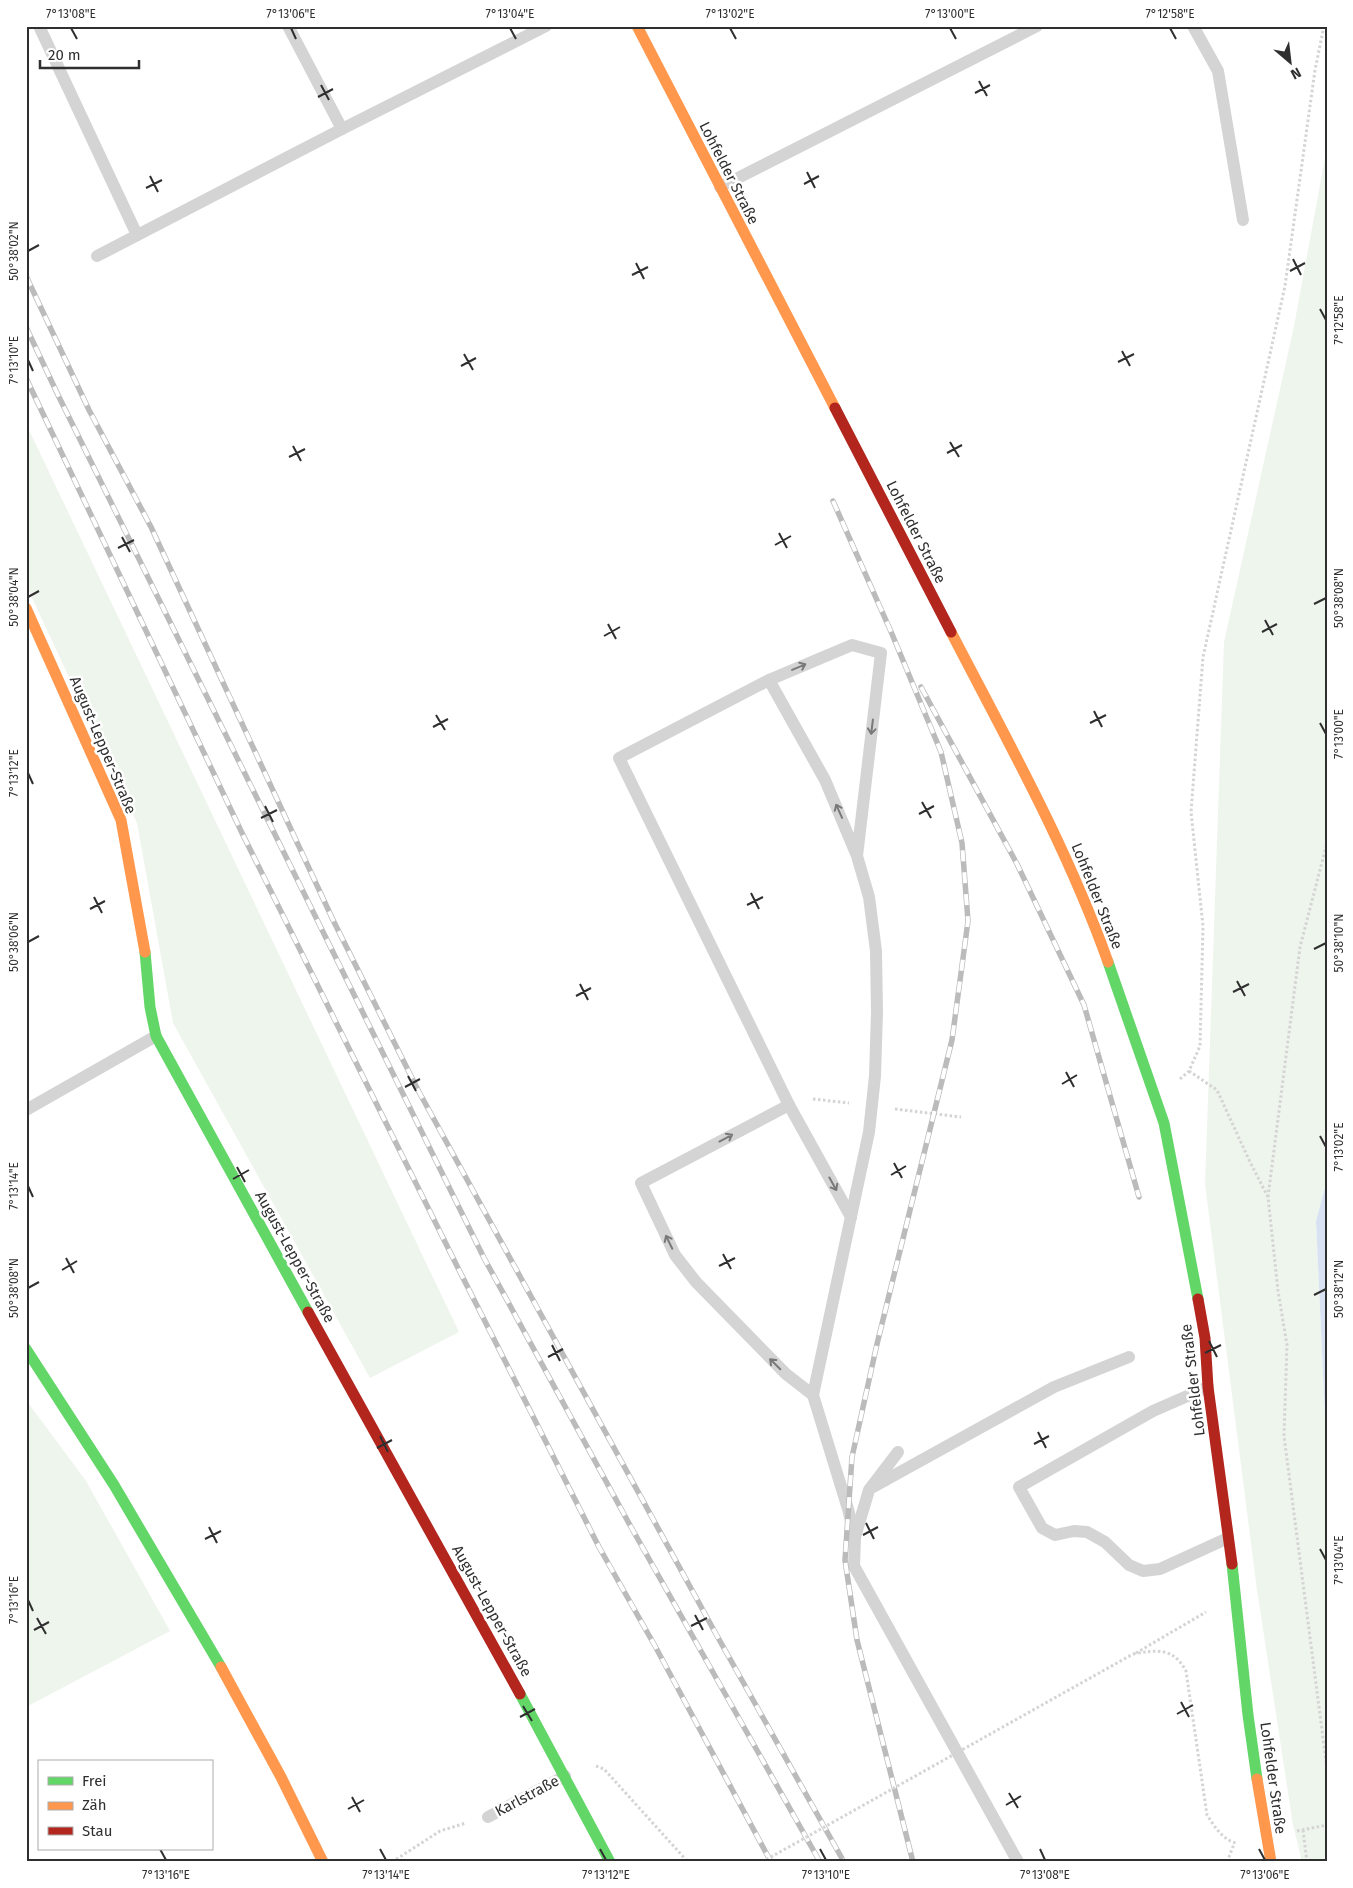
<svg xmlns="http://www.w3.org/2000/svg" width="1353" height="1888" viewBox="0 0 1353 1888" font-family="'Fira Sans',sans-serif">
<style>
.green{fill:#eef5ec}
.water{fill:#d8e2f2}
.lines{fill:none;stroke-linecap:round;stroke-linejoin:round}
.path{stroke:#d4d4d4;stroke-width:3;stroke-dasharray:2.5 2.5;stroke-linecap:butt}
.lane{stroke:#d4d4d4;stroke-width:12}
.fast{stroke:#63d668;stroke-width:11}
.slow{stroke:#ff974d;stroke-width:11}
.jam{stroke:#b3261e;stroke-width:11}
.rail-casing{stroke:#bbb;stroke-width:5.5}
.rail{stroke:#fff;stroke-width:4;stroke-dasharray:11;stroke-linecap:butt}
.path-bridge{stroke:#d4d4d4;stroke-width:3;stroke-dasharray:2.5 2.5;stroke-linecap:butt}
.oneway{stroke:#797979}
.ticks{fill:none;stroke:#2f2f2f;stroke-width:2}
.labels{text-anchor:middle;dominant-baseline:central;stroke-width:5;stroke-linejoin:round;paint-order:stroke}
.street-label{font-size:15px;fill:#2f2f2f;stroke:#fff}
.neatline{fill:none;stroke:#2f2f2f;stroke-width:2}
.ticks-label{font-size:12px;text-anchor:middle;fill:#2f2f2f}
</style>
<rect width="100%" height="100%" fill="#fff"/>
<g class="green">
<path d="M1327 147V1180L1316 1221 1327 1460V1862H1302L1293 1825 1257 1590 1205 1184 1224 642 1294 326Z"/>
<path d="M29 430 459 1332 370 1378 173 1023 137 823 26 585V431Z"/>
<path d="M26 1400 86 1481 170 1631 26 1707Z"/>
</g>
<path class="water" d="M1327 1180V1460L1316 1221Z"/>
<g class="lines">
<g class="path">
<path d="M1189 1071 1217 1090 1250 1162 1268 1197 1278 1291 1287 1345 1284 1436 1327 1769"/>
<path d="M1180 1079 1189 1071 1200 1046 1203 926 1191 812 1203 657 1285 286 1315 70 1324 26"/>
<path d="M813 1099 849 1103"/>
<path d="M895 1109 961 1117"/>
<path d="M1268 1197 1300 947 1327 843"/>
<path d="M1136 1653 1206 1612"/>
<path d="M1133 1654C1157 1650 1173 1647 1186 1671L1207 1815C1214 1826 1223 1840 1236 1843"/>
<path d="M596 1766 604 1769 688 1862"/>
<path d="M1303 1830 1307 1862"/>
<path d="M1297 1831 1327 1825"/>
<path d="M392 1862 440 1831 466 1823"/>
<path d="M1227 1862 1234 1844"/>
</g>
<g class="lane">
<path d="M39 26 137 235"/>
<path d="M288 26 342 129 546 26"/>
<path d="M1193 26 1218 71 1243 220"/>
<path d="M720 187 1037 26"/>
<path d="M97 256 342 129"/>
<path d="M769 680 619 758 789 1105"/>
<path d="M26 1110 156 1036"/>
<path d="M1208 1387 1153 1411 1019 1487 1042 1528 1055 1535 1074 1531 1087 1532 1105 1542 1129 1565 1143 1571 1160 1569 1228 1538"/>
<path d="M813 1395 786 1374 696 1282 675 1255 641 1183 789 1105 851 1217"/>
<path d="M898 1452 869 1490 855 1537 854 1566 1018 1862"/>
<path d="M873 1487 1054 1387 1129 1357"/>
<path d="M855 1537 848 1509 813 1395 869 1132 875 1076 877 1012 876 951 869 897 857 856 825 780 769 680 852 645 881 653 857 856"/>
<path d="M488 1817 565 1776"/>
</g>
<g class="fast">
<path d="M145 952 150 1007 156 1036 308 1312"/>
<path d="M1108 962 1164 1123 1198 1299"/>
<path d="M26 1349 114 1485 221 1667"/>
<path d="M1232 1564 1248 1715 1257 1779"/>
<path d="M520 1694 610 1862"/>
</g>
<g class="slow">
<path d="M637 26 835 408"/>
<path d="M26 608 121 820 145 952"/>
<path d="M951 632C1007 740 1067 847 1108 962"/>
<path d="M221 1667 281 1777 323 1862"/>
<path d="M1257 1779 1271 1862"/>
</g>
<g class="jam">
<path d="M835 408 951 632"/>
<path d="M1198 1299 1205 1338 1208 1387 1232 1564"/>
<path d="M308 1312 520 1694"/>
</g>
<g class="rail-casing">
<g id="rail">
<path d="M26 276 89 410 151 527 333 920 419 1092 716 1634 844 1862"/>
<path d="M26 327 58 395 484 1258 631 1527 820 1862"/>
<path d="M26 378 242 833 458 1268 599 1547 655 1646 771 1862"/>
<path d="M833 501 892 634 941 752 962 843 968 921 952 1040 877 1344 852 1457 845 1560 857 1640 913 1862"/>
<path d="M921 687 1017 864 1084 1005 1139 1197"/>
</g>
</g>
<use href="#rail" class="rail"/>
<path class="path-bridge" d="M762 1862 1133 1654"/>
</g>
<defs><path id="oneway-shaft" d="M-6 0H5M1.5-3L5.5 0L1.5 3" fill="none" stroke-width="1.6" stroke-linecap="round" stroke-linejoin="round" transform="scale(1.25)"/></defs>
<g class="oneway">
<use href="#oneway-shaft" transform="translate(799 667) rotate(-23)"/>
<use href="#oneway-shaft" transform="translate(872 727) rotate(97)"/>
<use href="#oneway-shaft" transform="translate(839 811) rotate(-114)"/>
<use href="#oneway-shaft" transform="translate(726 1138) rotate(-28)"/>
<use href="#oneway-shaft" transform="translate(833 1184) rotate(61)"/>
<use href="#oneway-shaft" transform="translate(669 1242) rotate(-116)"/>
<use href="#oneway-shaft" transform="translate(775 1364) rotate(-135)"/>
</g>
<path class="ticks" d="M71 28 77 39M291 28 296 39M510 28 516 39M730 28 736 39M950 28 956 39M1170 28 1176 39M979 81 987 96M321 85 329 100M975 93 990 85M318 97 333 89M807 172 815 188M150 176 158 192M804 184 819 176M146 188 162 180M28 251 39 245M1293 259 1301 275M636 263 644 279M1290 271 1305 263M632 275 648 267M1320 309 1326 320M1122 351 1130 366M464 354 473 370M28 360 33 371M1118 362 1134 354M461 366 476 358M950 442 959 457M293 446 301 461M947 453 962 445M289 457 305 449M779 533 787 548M122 537 130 552M775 545 791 536M118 548 134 540M28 597 39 591M1314 604 1326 598M1265 620 1273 635M608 624 616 639M1262 632 1277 624M604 636 620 627M1094 711 1102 727M436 715 445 730M1090 723 1106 715M1320 723 1326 734M433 727 448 719M28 773 33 784M922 802 931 818M265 806 273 822M919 814 934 806M261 818 277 810M751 893 759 909M94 897 102 913M747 905 763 897M90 909 105 901M28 942 39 936M1314 949 1326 943M1237 981 1245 996M580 984 588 1000M1233 992 1249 984M576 996 591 988M1066 1072 1074 1087M408 1076 416 1091M1062 1084 1077 1075M405 1087 420 1079M1320 1136 1326 1147M894 1163 902 1178M237 1167 245 1182M891 1175 906 1166M233 1179 249 1170M28 1186 33 1197M723 1254 731 1269M66 1258 74 1273M719 1266 735 1258M62 1270 77 1261M28 1288 39 1282M1314 1295 1326 1289M1209 1341 1217 1357M552 1345 560 1361M1205 1353 1221 1345M548 1357 563 1349M1038 1432 1046 1448M380 1436 388 1452M1034 1444 1049 1436M377 1448 392 1440M866 1523 874 1539M209 1527 217 1543M863 1535 878 1527M205 1539 221 1531M1320 1549 1326 1560M28 1600 33 1611M695 1615 703 1630M37 1618 46 1634M691 1626 707 1618M34 1630 49 1622M1181 1702 1189 1717M523 1706 532 1721M1177 1714 1193 1705M520 1717 535 1709M1009 1793 1018 1808M352 1797 360 1812M1006 1805 1021 1796M348 1809 364 1800M160 1849 166 1860M380 1849 386 1860M600 1849 606 1860M820 1849 826 1860M1040 1849 1045 1860M1259 1849 1265 1860"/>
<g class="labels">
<g class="street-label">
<text transform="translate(729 173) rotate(63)">Lohfelder Straße</text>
<text transform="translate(916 532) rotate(63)">Lohfelder Straße</text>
<text transform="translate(103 745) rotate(67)">August-Lepper-Straße</text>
<text transform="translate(1097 896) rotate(68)">Lohfelder Straße</text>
<text transform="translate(295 1257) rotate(61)">August-Lepper-Straße</text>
<text transform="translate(1193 1380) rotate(-97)">Lohfelder Straße</text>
<text transform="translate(492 1611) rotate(61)">August-Lepper-Straße</text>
<text transform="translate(1273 1778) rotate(82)">Lohfelder Straße</text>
<text transform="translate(527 1796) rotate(-28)">Karlstraße</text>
</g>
</g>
<rect width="1353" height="1888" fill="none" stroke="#ffffff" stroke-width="55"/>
<rect x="38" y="1760" width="175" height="90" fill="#ffffff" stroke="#acacac"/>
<rect x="48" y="1777" width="25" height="8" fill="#63d668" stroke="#acacac"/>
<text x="82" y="1786" font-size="15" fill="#2f2f2f">Frei</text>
<rect x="48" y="1802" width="25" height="8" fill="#ff974d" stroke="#acacac"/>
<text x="82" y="1810" font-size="15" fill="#2f2f2f">Zäh</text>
<rect x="48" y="1827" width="25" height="8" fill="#b3261e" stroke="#acacac"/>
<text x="82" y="1836" font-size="15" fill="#2f2f2f">Stau</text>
<g transform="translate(1290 62) rotate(152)" stroke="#ffffff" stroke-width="4" paint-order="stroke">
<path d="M0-4L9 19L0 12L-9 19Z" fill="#2f2f2f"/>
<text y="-8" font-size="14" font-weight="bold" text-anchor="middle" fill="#2f2f2f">N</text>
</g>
<path d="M40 60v8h99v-8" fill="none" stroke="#2f2f2f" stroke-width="2.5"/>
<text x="48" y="60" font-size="15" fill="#2f2f2f" stroke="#ffffff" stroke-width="4" paint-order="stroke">20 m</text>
<rect x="28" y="28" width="1298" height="1832" class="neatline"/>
<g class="ticks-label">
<text x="71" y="18">7°13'08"E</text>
<text x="291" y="18">7°13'06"E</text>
<text x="510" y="18">7°13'04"E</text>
<text x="730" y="18">7°13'02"E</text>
<text x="950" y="18">7°13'00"E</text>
<text x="1170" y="18">7°12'58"E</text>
<text transform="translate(14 251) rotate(-90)" y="4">50°38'02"N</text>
<text transform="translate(1339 320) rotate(-90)" y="4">7°12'58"E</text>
<text transform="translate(14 360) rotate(-90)" y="4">7°13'10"E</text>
<text transform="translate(14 597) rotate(-90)" y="4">50°38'04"N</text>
<text transform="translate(1339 598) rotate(-90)" y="4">50°38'08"N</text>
<text transform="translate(1339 734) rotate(-90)" y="4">7°13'00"E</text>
<text transform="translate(14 773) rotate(-90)" y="4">7°13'12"E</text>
<text transform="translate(14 942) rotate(-90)" y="4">50°38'06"N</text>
<text transform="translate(1339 943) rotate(-90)" y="4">50°38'10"N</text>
<text transform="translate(1339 1147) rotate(-90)" y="4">7°13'02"E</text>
<text transform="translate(14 1186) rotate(-90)" y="4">7°13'14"E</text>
<text transform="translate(14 1288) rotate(-90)" y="4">50°38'08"N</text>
<text transform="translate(1339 1289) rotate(-90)" y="4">50°38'12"N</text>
<text transform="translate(1339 1560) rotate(-90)" y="4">7°13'04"E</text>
<text transform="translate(14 1600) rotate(-90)" y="4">7°13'16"E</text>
<text x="166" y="1879">7°13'16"E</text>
<text x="386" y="1879">7°13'14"E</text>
<text x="606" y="1879">7°13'12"E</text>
<text x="826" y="1879">7°13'10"E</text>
<text x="1045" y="1879">7°13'08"E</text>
<text x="1265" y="1879">7°13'06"E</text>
</g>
</svg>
